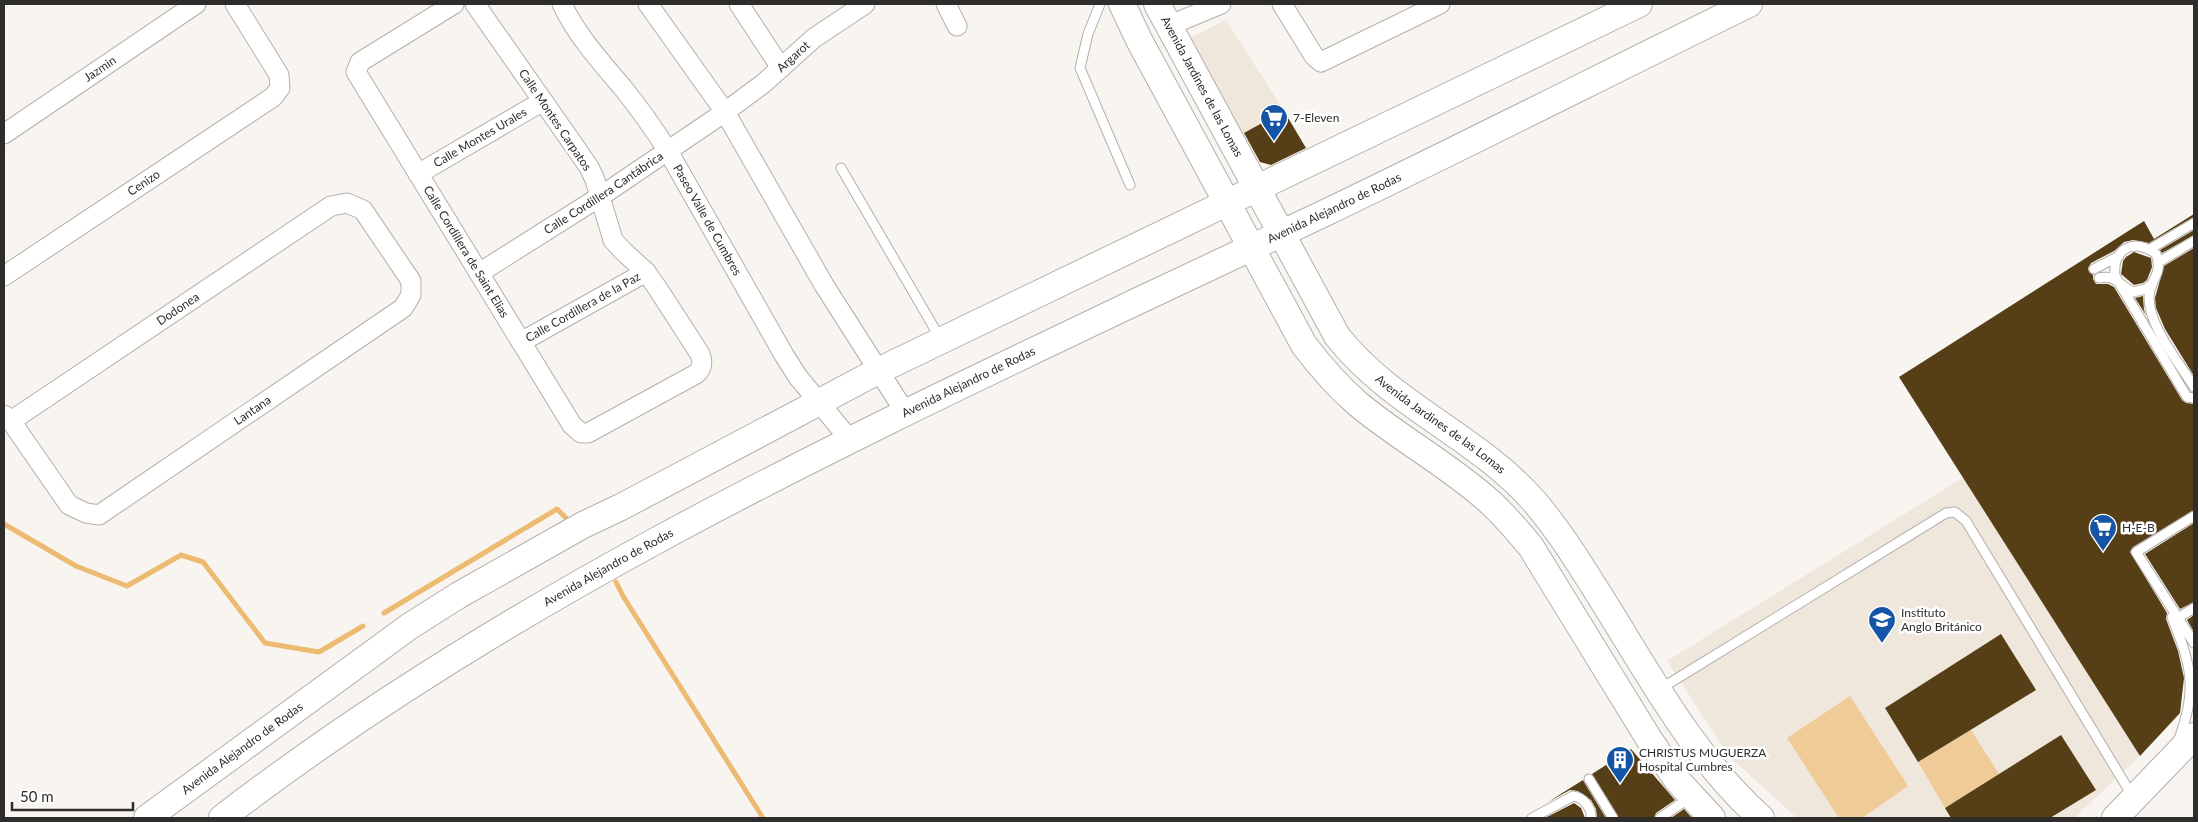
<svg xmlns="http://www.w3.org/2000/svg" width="2198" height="822" font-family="Lato,sans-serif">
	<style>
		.built { fill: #efe7dc }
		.green { fill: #efcb98 }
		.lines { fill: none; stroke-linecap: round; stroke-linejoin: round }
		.stream { stroke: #ecbb71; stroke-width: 5 }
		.building { fill: #563e16 }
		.lane-casing { stroke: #b3afab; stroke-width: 11 }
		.street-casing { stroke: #b3afab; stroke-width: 21 }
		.secondary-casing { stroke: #b3afab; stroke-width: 28 }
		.lane { stroke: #fff; stroke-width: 9 }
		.street { stroke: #fff; stroke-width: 19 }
		.secondary { stroke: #fff; stroke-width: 26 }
		.labels { text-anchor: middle; stroke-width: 5; stroke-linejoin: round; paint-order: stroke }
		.street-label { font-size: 12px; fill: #2f2d2b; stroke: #fff }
		.poi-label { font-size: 12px; fill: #2f2d2b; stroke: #fff; text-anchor: start }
	</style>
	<rect width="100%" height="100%" fill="#f8f5f0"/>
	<path class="built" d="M1226,20l58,91 -43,24 -53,-96z
		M1964,477l176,279 -66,62h-277l-68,-62 -62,-95z"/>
	<path class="green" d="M1850,696l58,90 -46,32h-23l-52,-80z
		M1971,730l28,44 -54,34 -27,-46z"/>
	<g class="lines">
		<path class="stream" d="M4,524l72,42 51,20 54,-31 22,7 62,81 54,9 44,-26
			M616,582l7,14 140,222
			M384,613l173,-104 13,13"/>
	</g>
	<path class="building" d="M1284,111l22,37 -35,17 -11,-3 -16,-29z
		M2194,214v3l-45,26 -16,-3 -9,2 -10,9 -23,12 -3,5 1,4 4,3v4l3,5h12l6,3 68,113 4,3 8,1v106l-61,37 -3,5 37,61 -1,6 12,32 6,27 -4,35 -40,43 -241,-379 245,-156 10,18z
		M2194,230v5l-32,18 -2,-3z
		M2194,248v128l-29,-47 -9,-21 -1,-10 9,-32z
		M2134,252l17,6 1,9 -5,13 -4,3 -9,2 -13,-11 2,-13 3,-4z
		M2143,296l1,14 2,5 -11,-17z
		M2194,523v79l-14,7 -35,-55z
		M2194,615v17l-7,-12z
		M2001,634l35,56 -118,72 -33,-54z
		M2061,735l35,55 -46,28h-99l-6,-10z
		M1631,749l44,51 -19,13 -2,5h-35l-27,-44z
		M1583,780l1,2 22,36h-9l-1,-9 -5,-9 -13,-9 -8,-1 -22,12z
		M1574,803l7,5 4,10h-40z
		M1684,809l8,9h-21z"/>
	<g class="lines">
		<defs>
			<path id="lane" d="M1100,4l-12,30 -8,34 50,117
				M841,168l99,170
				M2150,249l44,-26
				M2159,262l35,-21
				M2094,269l25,-13
				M2099,278c17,-4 20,8 34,14l13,-3 6,-5
				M2194,387c-15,-25 -45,-60 -45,-89 0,-19 15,-23 7,-44 -21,-17 -44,-6 -41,22l72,121 7,1
				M2194,516l-58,36 58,91
				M2172,617c19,48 26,72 7,122
				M2178,618l16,-10
				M1660,689l286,-176 9,-1 11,9 167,276
				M1589,779l24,39
				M1532,818l41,-22c10,1 19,12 18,22
				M1660,818l29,-20"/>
			<g id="street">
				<path id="s1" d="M454,4l-94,58 -4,10 216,353 9,8h7l108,-59c7,-6 7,-12 4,-20l-42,-65 -12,-17 -23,-21 -10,-11 -18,-60 -6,-13 -114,-163"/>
				<path id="s2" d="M562,4c15,32 39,58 61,84 16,20 31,41 45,63l116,204 14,22 52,63"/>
				<path d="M648,4l77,108 99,173 81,127"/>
				<path d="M739,4l42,64"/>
				<path d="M946,4l11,22"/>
				<path d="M1282,4l32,52 7,6 119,-58"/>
				<path d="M1168,26l53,-22"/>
				<path id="s3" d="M4,134l192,-130"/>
				<path id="s4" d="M418,174l125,-73"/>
				<path id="s5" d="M479,273l122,-77 124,-84 39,-29 50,-45 51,-34"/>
				<path id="s6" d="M4,276l269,-179 7,-9 -1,-13 -44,-71"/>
				<path id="s7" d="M521,342l125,-70"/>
				<path id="s8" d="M4,415l7,6 58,84 17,8 13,2 304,-207 8,-13v-14l-48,-71 -16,-7 -16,3 -320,215"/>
			</g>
			<g id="secondary">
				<path d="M1122,4l17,36 165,305c16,21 33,41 54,59 42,35 91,61 132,98 15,14 28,29 41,45l118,192 28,41 35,38"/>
				<path id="s9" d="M1157,4l180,332c53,68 139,100 196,164 25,29 45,61 65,93 50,79 93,162 163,225"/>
				<path id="s10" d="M147,818l263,-192 49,-31 124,-70 38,-18 257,-136 761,-367"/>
				<path id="s11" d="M222,818c279,-215 599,-366 916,-517 63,-30 126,-59 189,-89 142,-68 281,-139 422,-208"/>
				<path d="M2115,818l79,-82"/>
			</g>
		</defs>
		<use href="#lane" class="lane-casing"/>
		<use href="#street" class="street-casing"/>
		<use href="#secondary" class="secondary-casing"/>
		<use href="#lane" class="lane"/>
		<use href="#street" class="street"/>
		<use href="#secondary" class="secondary"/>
	</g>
	<defs>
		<symbol id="supermarket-pin" viewBox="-11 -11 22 30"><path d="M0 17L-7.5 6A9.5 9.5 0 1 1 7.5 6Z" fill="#1555a6" stroke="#fff"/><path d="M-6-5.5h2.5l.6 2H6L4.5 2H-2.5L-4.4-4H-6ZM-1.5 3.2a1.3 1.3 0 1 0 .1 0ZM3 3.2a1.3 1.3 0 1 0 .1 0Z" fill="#fff"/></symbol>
		<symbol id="school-pin" viewBox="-11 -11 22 30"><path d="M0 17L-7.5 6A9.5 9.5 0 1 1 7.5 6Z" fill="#1555a6" stroke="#fff"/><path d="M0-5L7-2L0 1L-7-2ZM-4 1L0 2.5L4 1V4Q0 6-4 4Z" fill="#fff"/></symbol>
		<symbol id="building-pin" viewBox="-11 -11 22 30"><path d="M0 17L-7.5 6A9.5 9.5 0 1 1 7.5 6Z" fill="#1555a6" stroke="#fff"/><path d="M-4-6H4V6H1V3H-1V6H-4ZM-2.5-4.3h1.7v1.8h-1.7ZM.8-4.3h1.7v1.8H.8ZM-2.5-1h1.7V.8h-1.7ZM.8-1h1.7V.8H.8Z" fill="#fff"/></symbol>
	</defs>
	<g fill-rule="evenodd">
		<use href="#supermarket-pin" x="1258" y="102" width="32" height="43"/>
		<use href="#supermarket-pin" x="2087" y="512" width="32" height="43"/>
		<use href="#school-pin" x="1866" y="604" width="32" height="43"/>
		<use href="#building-pin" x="1604" y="744" width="32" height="43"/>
	</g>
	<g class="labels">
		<g class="street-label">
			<text dy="4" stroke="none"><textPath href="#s5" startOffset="382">Argarot</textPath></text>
			<text dy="4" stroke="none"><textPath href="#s3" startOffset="116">Jazmin</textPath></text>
			<text dy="4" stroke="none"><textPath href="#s9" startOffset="94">Avenida Jardines de las Lomas</textPath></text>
			<text transform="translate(555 120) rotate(56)" y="4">Calle Montes Carpatos</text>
			<text dy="4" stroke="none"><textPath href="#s4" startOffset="72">Calle Montes Urales</textPath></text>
			<text dy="4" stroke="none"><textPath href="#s6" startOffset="168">Cenizo</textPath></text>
			<text dy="4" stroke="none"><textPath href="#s5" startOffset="148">Calle Cordillera Cantábrica</textPath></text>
			<text dy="4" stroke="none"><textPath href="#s11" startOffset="1271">Avenida Alejandro de Rodas</textPath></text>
			<text dy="4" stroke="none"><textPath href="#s2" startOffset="261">Paseo Valle de Cumbres</textPath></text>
			<text dy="4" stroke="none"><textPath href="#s1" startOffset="332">Calle Cordillera de Saint Elias</textPath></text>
			<text dy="4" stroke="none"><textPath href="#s7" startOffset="71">Calle Cordillera de la Paz</textPath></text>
			<text transform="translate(178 309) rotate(-34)" y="4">Dodonea</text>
			<text dy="4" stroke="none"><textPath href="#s11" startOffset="866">Avenida Alejandro de Rodas</textPath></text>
			<text dy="4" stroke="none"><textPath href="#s8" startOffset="329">Lantana</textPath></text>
			<text dy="4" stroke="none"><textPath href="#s9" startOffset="514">Avenida Jardines de las Lomas</textPath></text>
			<text dy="4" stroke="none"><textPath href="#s11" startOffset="461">Avenida Alejandro de Rodas</textPath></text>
			<text dy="4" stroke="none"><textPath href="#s10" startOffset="118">Avenida Alejandro de Rodas</textPath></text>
		</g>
		<g class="poi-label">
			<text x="1293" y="122">7-Eleven</text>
			<text x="2122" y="532">H-E-B</text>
			<text x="1901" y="617">Instituto<tspan x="1901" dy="14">Anglo Británico</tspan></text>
			<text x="1639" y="757">CHRISTUS MUGUERZA<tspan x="1639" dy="14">Hospital Cumbres</tspan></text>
		</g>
	</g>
	<rect width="2198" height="822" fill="none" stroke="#2f2d2b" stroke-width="10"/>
	<path d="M12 802v8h121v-8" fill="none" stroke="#2f2d2b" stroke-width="2.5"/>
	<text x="20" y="802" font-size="15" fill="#2f2d2b" stroke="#ffffff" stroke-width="4" paint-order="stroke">50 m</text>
</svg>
